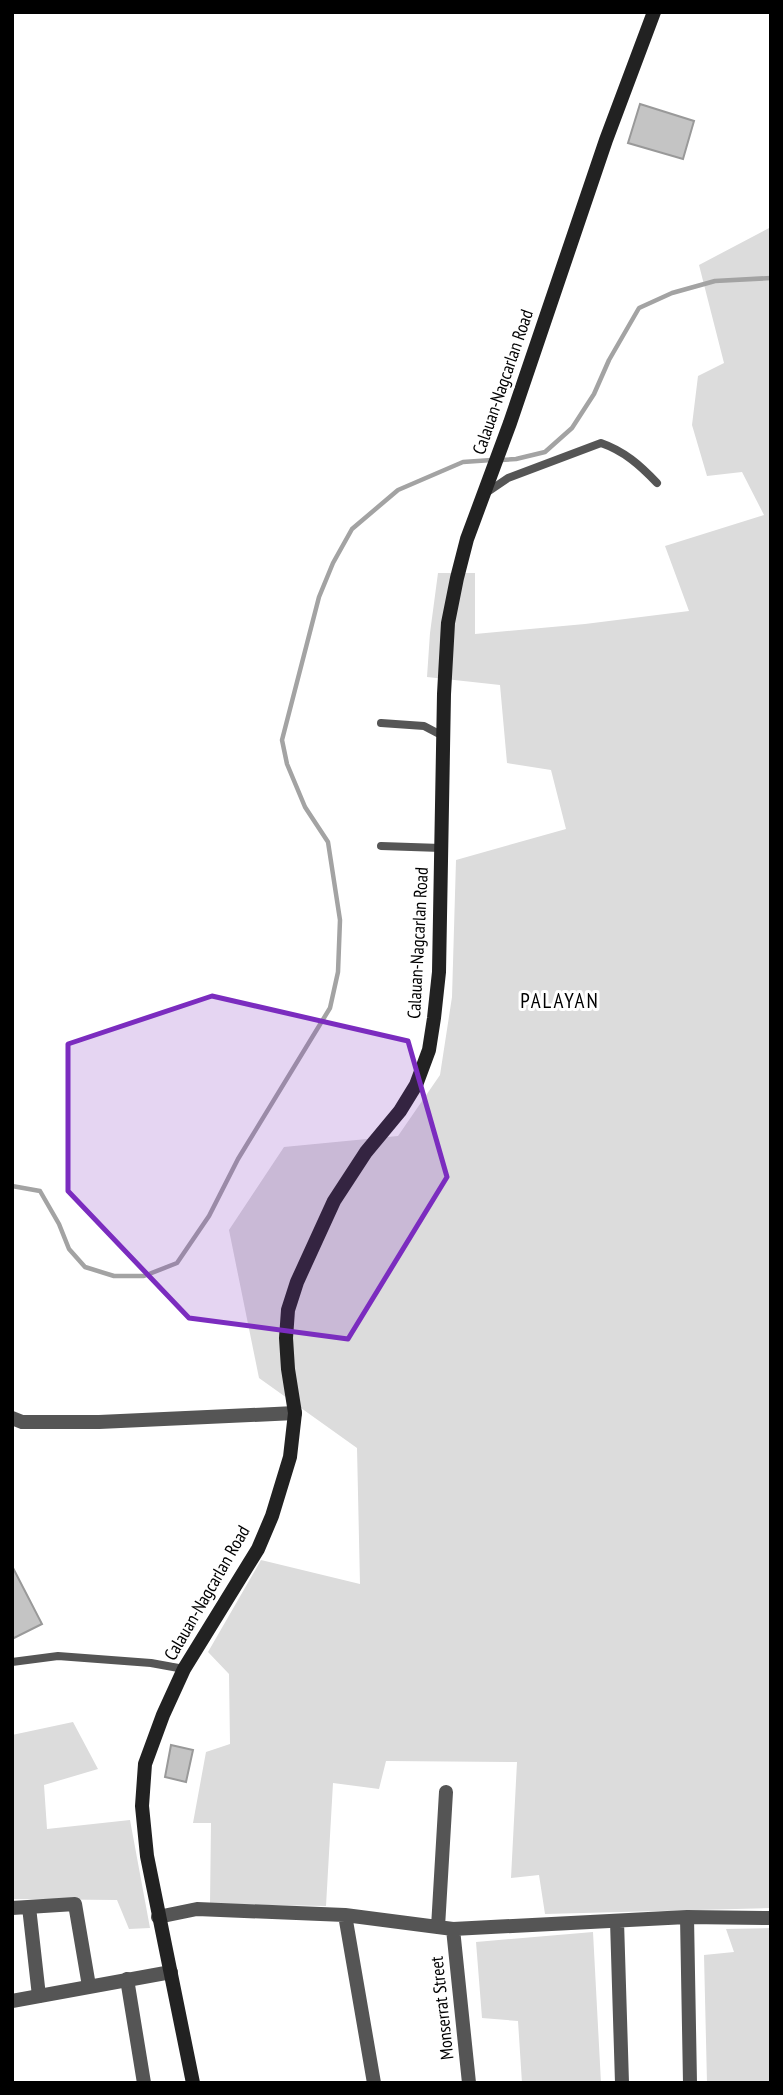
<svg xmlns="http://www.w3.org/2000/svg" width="783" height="2095" font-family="'PT Sans Narrow',sans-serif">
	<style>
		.green { fill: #dcdcdc }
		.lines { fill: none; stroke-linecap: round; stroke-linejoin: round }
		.stream { stroke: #a3a3a3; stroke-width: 4.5 }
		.building { fill: #c4c4c4; stroke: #999; stroke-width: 2 }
		.service { stroke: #555; stroke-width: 8 }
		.minor { stroke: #555; stroke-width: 14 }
		.tertiary { stroke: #555; stroke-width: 14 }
		.secondary { stroke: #222; stroke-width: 14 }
		.marked { fill: #7b2cbf; fill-opacity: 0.2; stroke: #7b2cbf; stroke-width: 5; stroke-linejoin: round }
		.labels { text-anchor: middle; stroke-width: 6; stroke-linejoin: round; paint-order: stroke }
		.street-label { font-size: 18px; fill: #000; stroke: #fff }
		.quarter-label { font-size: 21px; letter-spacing: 2px; fill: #000; stroke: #fff }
	</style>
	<rect width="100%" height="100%" fill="#fff"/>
	<path class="green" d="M771,227v1681l-226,6 -6,-39 -28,3 6,-116 -131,-1 -7,28 -46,-6 -7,123 -116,-2 1,-81h-18l13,-71 24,-8 -1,-70 -21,-22 53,-92 99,24 -3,-136 -98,-70 -30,-148 55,-83 114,-11 42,-61 12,-78 4,-137 110,-31 -15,-59 -44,-7 -7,-78 -73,-8 3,-44 8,-60h37v61l110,-10 104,-13 -24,-65 99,-31 -22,-43 -35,4 -15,-51 6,-49 26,-13 -25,-98z
		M73,1722l25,47 -54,16 3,44 83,-9 20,108 -21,1 -12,-29 -105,-1v-164z
		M771,1928v155h-64l-3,-128 30,-3 -8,-23z
		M593,1932l8,151h-79l-4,-62 -36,-3 -6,-76z"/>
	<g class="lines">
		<path class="stream" d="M501,460l15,-1 29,-7 27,-24 22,-34 15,-34 30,-52 33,-15 43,-12 56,-3
			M12,1186l28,5 19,33 10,25 16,18 29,9h30l33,-13 32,-47 29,-57 92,-151 8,-36 2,-52 -12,-78 -23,-35 -18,-43 -5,-24 37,-143 14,-34 19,-34 46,-39 65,-28 29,-2"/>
	</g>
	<path class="building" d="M640,104l54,17 -11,38 -55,-16z
		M12,1566l30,58 -28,14 -2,-2z
		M171,1745l22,5 -7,32 -21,-5z"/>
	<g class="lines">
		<path class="service" d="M486,493l22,-15 93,-35c23,8 39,22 56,40
			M381,723l43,3 19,10
			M381,846l60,2
			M12,1662l46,-6 93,7 33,6"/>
		<path class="minor" d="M12,1418l10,4h77l196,-9
			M29,1907l10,89
			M12,1908l63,-4 14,82
			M345,1915l29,168
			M158,1917l39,-8 148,6 108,14 234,-12 84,1
			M687,1917l3,166
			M617,1921l5,162
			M438,1927l8,-135
			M453,1929l16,154
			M127,1979l17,104"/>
		<path class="tertiary" d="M12,2001l159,-29"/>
		<path class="secondary" d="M193,2083l-46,-227 -5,-50 3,-42 18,-49 21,-46 74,-120 14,-33 18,-59 5,-44 -7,-44 -2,-31 2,-28 9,-28 37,-81 32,-49 34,-41 16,-26 13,-35 5,-32 5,-46 5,-278 4,-71 9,-45 10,-39 43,-116 96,-283 48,-128"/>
	</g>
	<path class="marked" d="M212,996l196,45 39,136 -99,162 -159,-21 -121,-127v-147z"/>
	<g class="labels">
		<g class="street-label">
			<text transform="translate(503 382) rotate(-71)" y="6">Calauan-Nagcarlan Road</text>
			<text transform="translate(418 943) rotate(-87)" y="6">Calauan-Nagcarlan Road</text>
			<text transform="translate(207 1593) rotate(-60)" y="6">Calauan-Nagcarlan Road</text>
			<text transform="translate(442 2008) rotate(-96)" y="6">Monserrat Street</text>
		</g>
		<g class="quarter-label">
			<text x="560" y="1008">PALAYAN</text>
		</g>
	</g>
	<rect width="783" height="2095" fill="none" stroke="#000000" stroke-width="28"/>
</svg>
